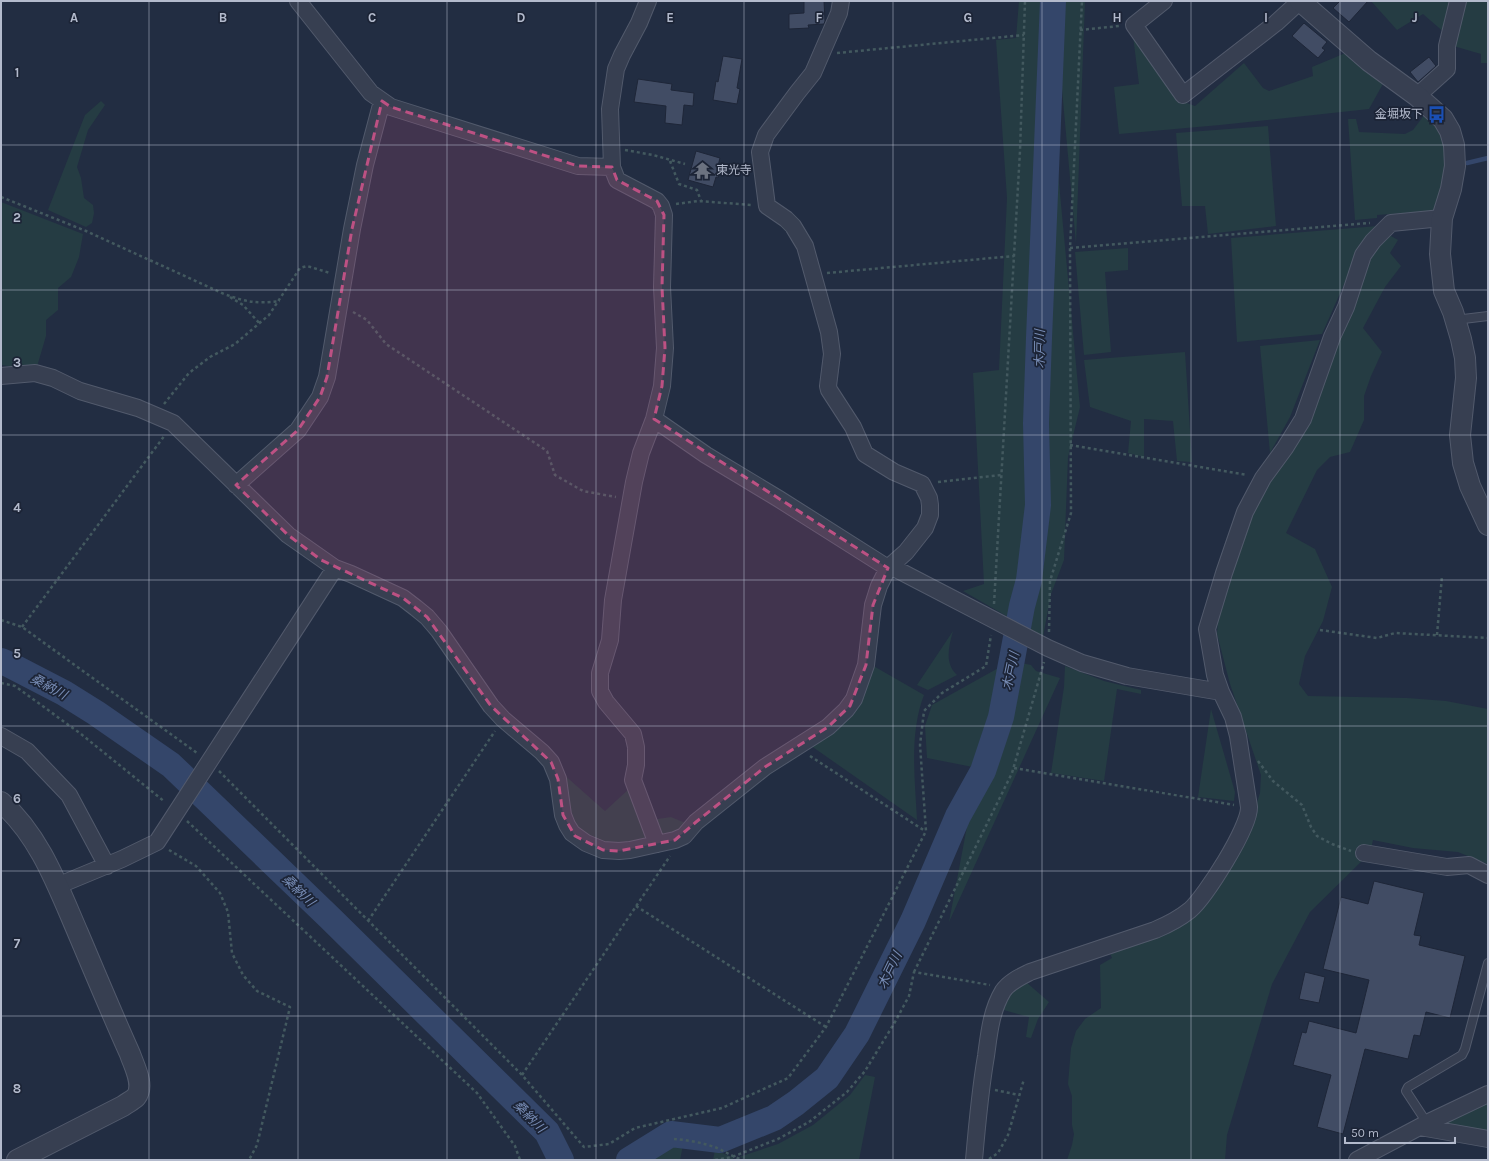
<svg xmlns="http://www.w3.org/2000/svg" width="1489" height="1161" font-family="Karla,'Noto Sans JP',sans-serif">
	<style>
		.green { fill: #253c43 }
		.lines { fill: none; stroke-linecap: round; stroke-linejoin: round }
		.stream { stroke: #34466a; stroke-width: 4.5 }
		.river { stroke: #34466a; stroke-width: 26 }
		.building { fill: #414c64; stroke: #1e2638 }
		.service-casing { stroke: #525a6c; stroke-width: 10 }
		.minor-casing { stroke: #525a6c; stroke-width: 18 }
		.tertiary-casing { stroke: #525a6c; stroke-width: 22 }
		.path { stroke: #43595f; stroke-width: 2.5; stroke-dasharray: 3 3; stroke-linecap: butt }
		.service { stroke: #373f51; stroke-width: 8 }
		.minor { stroke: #373f51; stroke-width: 16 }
		.tertiary { stroke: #373f51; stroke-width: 20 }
		.marked { fill: #bd5183; fill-opacity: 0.2; stroke: #bd5183; stroke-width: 3; stroke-dasharray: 8 5; stroke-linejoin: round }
		.grid { fill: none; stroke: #b3bacc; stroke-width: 1; stroke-opacity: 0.55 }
		.labels { text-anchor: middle; stroke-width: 3.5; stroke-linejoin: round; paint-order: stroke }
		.poi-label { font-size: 12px; fill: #b3bacc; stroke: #1c2436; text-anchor: end }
		.water-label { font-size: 13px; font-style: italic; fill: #788db6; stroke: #1c2436 }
		.grid-label { font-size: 13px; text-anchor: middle; font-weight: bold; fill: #b3bacc; stroke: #1c2436; stroke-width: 3.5; stroke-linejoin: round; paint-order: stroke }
	</style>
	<rect width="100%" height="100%" fill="#222d42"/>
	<path class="green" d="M1019,1h23l38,406 -12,50 -4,103 -13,34 -8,43 -80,-46 21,-7 -11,-211 26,-3 8,-172 -11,-158 20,-2z
		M1054,1h31l-9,243z
		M1371,1h83l-8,33 -23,-20 -26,16z
		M1461,1h27v62h-7v-9l-31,-9z
		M1132,28l49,73 14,5 49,-43 19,25 6,3 44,-15 -1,-9 36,-15 36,30 -15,27 -149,16 -101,9 -5,-47 25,-3z
		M101,101l4,4 -17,25 -11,37 4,11 3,20 9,7 1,8 -2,10 -6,4 -38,-17 37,-95z
		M1425,114l18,16 4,20 -8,55 -8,6 -54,4v3l-22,2 -7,-101h8l3,13 46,2 8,-4z
		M1268,126l8,100 -68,8 -3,-28h-23l-6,-73z
		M1,202l82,32 -4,23 -8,20 -13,11v22l-12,10v16l-10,34 -35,-5z
		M1378,226l-21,29 -35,79 -85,8 -6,-104z
		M1391,236l7,4 -8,13 11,13 -16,21 -22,41 19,24 -11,24 -7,20v24l-14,32 -20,5 -13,13 -31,63 29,16 17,38 -9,34 -18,35 -6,28 9,12 99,2 39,3 42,8v155l-30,-12 -45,-4 -40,-8 -3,13 -60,59 -38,72 -45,151 -2,25h-158l5,-15 2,-11 -2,-9v-29l-4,-12 3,-36 5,-17 9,-12 16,-11 -1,-43 12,-7 -2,-5 59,-23 78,-97 13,-40 1,-18 -31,-91 -13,-50 1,-13 30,-105 91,-180 32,-78 10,-18z
		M1128,248v22l-23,2 6,80 -27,3 -9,-103z
		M1320,340l-30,77 -20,36 -10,-107z
		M1185,352l7,110 -15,-1 -4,-40 -29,-2v38l-16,-4 3,-32 -41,-14 -6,-47z
		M953,631c-4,15 -9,32 4,44l-29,15 -11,-5z
		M1011,661l20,4 5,6 24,7 -111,244 29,-154 -51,-10 -2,-32 7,-21z
		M870,664l54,31c-15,39 -9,84 -7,125l-110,-77 23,-13z
		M1065,666l39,15 37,9v4l-24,-5 -13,92 -53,-8 13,-86z
		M1211,709l24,83 -1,9 -36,-4z
		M561,772l44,39 26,-24 18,52 -4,4 -40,3 -33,-18z
		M671,817l17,7 -8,8 -19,7 -11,-19z
		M1026,982l23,20 -11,17 -7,19 -5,-1 3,-20 -29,-8 8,-17z
		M865,1075l10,2 -16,83h-110l-10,-3 39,-13 35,-19 37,-30z
		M1488,1100v36l-56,-10z
		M670,1142l13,3 -3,15h-29l-1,-2z
		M715,1150l17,7 3,3h-22z"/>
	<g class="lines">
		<path class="stream" d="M1467,163l21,-5"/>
		<path class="river" d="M1,661l7,3 56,29 32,20 75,52 159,153 217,214 14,28
			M629,1160l42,-26 49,6 54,-22 22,-15 31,-25 30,-44 56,-113 45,-105 25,-45 18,-54 21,-111 7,-26 9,-75 -2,-82 3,-85 14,-337"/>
	</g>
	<path class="building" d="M804,1h20l1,20 -1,3 -16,1 1,3 -20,1v-15l15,-1z
		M1340,1h28l-19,21 -16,-14z
		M1304,23l23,19 -5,6 3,2 -7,8 -26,-22z
		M723,56l19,3 -5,29 3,1 -3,15 -24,-4 3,-19 2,1z
		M1429,57l7,9 -18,16 -8,-10z
		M638,79l34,5 -1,6 23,3 -1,13 -9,-1 -2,20 -17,-2 1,-17 -32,-4z
		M696,151l24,7 -2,8 4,1 -4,11 -2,-1 -3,10 -25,-7z
		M1374,881l50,12 -10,42 7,1 -2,9 46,11 -15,62 -24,-6 -6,24 -6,-1 -6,24 -43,-10 -22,85 -26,-7 14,-52 -38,-10 9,-33 4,1 3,-12 47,12 13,-53 -46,-11 18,-72 27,7z
		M1305,972l20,5 -6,26 -20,-4z"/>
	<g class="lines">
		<defs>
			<path id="service" d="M1455,320l33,-4
				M1427,1123l-21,-32 2,-4 54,-32 3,-6 23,-86"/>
			<path id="minor" d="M298,1l73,92 20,14 187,59 34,1
				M648,1l-9,22 -17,32 -6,14 -6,40 2,58 5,13 40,21 4,5 3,9 -2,72 3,61 -3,38 -8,33 -13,34 -7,29 -21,118 -3,40 -10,33v18l6,11 27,32 3,13v18l-3,15 24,64
				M1164,1l-30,24 49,70 93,-72 24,-22
				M1417,96l30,-27v-23l11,-45
				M1,376l34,-3 18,5 27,13 58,17 35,15 115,112 47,33 16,6 52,24 13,10 11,9 12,14 52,75 12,13 39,33 9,10 7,17 5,36 4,10 5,8 14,10 17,7 16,1 11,-1 45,-10 9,-4 12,-14 69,-55 63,-40 18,-17 8,-11 12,-34 7,-60 6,-19 9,-18 18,-16 19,-24 5,-13v-10l-1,-7 -7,-14 -28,-12 -29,-18 -12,-27 -24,-37 -1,-4 4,-32 -3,-22 -24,-86 -12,-20 -7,-7 -19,-13 -7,-54 6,-17 31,-42 16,-20 26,-60 2,-12
				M654,419l52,36 73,44 109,69
				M236,485l62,-55 22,-33 7,-20 25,-148 13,-64 17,-64
				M890,566l158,82 34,15 45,13 94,16
				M1,736l26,15 42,44 38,71
				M1364,853l83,14 22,-2 19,10
				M57,886l65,-27 35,-17 178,-274
				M1420,1127l68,12
				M974,1160c3,-35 6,-69 12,-104 3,-22 5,-45 17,-65 6,-9 17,-14 27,-19l125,-42c12,-5 24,-11 35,-20 15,-13 60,-83 59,-103l-11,-71 -5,-19 -12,-25 -6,-17 -8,-46 17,-56 21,-61 18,-34 22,-30 18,-29 29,-82 14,-30 17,-52 10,-14 18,-18 51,-5
				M1357,1160l70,-37 61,-29"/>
			<path id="tertiary" d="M1300,1l69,60 48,35 26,23 7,12 4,14 1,21 -4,23 -9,29 -2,36 4,37 9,21 8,27 4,19 1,20 -6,57 3,28 7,23 18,39
				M1,802c39,34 57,85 77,131 17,40 34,81 52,121 4,12 15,31 6,43 -3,3 -9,6 -13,9l-106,54"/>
		</defs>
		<use href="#service" class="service-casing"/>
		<use href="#minor" class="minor-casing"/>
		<use href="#tertiary" class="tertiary-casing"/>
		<path class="path" d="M1080,30l39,-4
			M837,53l187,-18
			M625,150l28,5 32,9
			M670,161l9,23 18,6 4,11
			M1,197l85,34 138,63c23,8 31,10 56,7
			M676,204l22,-3 54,4
			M1070,248l300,-25
			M827,273l187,-17
			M230,297l13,8 17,19
			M353,312l14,8 19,24 161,107 8,24 28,16 33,6
			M164,404l25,-31 21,-16 25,-13 34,-29 31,-47 7,-2 23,7
			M1070,445l177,30
			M938,482l63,-7
			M994,604l26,-453 5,-150
			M1,620l21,7 175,126
			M22,627l143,-192
			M1320,630l57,8 18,-5 93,5
			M1049,632l1,-51 21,-68 -1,-265 12,-247
			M1437,635l5,-59
			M1,683l14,3 66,48 84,68
			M810,756l115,75
			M1258,761l15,20 29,24 9,22 6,9 15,8 19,7
			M1014,768l220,37
			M219,771l303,304 62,72 25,-3 26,-16 87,-20 66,-30 38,-51 100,-196 -6,-86 4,-34 18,-18 44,-27 5,-31
			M187,821l290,272 38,53 5,14
			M169,850l27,16 24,27 8,19 4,41 11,22 14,16 33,16 -33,138 -8,15
			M636,906l190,121
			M368,921l127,-190
			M914,972l98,-199 32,-111
			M522,1075l148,-219
			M995,1090l24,5
			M674,1139c14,1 30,4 43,9 9,4 16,9 26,12
			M989,1159l9,-6 10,-18 16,-56
			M715,1160l17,-3 46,-18 31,-17 38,-30 18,-21 30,-49 14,-26 5,-24 76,13"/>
		<use href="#service" class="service"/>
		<use href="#minor" class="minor"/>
		<use href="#tertiary" class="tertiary"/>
	</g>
	<path class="marked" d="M382,101l9,6 187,59 34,1 5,13 40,21 7,14 -2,72 3,61 -3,38 -8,33 234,149 -15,37 -7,60 -16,41 -22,21 -63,40 -69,55 -21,18 -56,11 -16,-1 -28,-14 -12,-21 -5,-36 -7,-17 -60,-56 -64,-89 -24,-19 -82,-38 -33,-25 -52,-50 62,-55 22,-33 7,-20 25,-148z"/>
	<path class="grid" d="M149,1v1159M298,1v1159M447,1v1159M596,1v1159M744,1v1159M893,1v1159M1042,1v1159M1191,1v1159M1340,1v1159M1,145h1487M1,290h1487M1,435h1487M1,580h1487M1,726h1487M1,871h1487M1,1016h1487"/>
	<defs>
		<symbol id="bus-bare" viewBox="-9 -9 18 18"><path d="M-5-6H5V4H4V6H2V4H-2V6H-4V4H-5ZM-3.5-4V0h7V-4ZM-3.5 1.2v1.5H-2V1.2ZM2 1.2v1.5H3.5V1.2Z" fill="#1a4fb4" stroke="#1c2436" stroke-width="2.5" paint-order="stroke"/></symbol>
		<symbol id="temple-bare" viewBox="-9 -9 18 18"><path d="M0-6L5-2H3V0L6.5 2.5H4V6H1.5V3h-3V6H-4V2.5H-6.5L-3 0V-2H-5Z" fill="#6b7280" stroke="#1c2436" stroke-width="2.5" paint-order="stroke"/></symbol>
	</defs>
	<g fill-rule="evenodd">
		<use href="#bus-bare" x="1424" y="102" width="25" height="25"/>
		<use href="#temple-bare" x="690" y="158" width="25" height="25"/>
	</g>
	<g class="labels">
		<g class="poi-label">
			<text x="1423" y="118">金堀坂下</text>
			<text x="716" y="174" text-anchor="start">東光寺</text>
		</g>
		<g class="water-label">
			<text transform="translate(1039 349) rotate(-89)" y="5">木戸川</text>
			<text transform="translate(1010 671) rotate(-78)" y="5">木戸川</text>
			<text transform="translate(49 686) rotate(28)" y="5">桑納川</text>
			<text transform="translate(299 890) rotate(44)" y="5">桑納川</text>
			<text transform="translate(889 970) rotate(-64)" y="5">木戸川</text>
			<text transform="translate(530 1116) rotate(45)" y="5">桑納川</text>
		</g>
	</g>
	<g class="grid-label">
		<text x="74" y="22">A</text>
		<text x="223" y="22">B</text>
		<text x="372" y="22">C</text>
		<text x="521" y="22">D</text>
		<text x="670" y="22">E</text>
		<text x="819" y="22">F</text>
		<text x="968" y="22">G</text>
		<text x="1117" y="22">H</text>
		<text x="1266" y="22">I</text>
		<text x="1415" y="22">J</text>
		<text x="17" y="77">1</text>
		<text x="17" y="222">2</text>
		<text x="17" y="367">3</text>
		<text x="17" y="512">4</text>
		<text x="17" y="658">5</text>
		<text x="17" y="803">6</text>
		<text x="17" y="948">7</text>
		<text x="17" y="1093">8</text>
	</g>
	<rect width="1489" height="1161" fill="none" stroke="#b3bacc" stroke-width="4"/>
	<path d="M1345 1137v6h110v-6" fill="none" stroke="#b3bacc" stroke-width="2"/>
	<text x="1351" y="1137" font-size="12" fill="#b3bacc" stroke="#1c2436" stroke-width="3" paint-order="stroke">50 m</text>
</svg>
